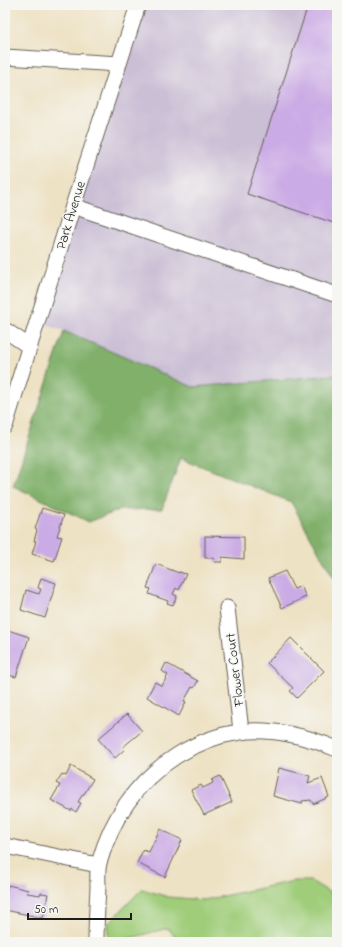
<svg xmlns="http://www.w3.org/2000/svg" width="342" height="947" font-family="'Indie Flower',sans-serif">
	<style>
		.industrial { fill: #cbbfd5 }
		.green { fill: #a0cd7a; stroke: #5e744b }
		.forest { fill: #80b06a; stroke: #4e6643 }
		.building { fill: #cbabe5 }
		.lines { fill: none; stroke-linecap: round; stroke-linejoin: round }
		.minor-casing { stroke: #666157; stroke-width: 17 }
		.minor { stroke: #fff; stroke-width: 15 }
		.labels { text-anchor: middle; stroke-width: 3; stroke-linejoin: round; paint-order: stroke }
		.street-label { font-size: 14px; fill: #1c1c1c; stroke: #f6f6f2 }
	</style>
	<rect width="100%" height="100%" fill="#f6f6f2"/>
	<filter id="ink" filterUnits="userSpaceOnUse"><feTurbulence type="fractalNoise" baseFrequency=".025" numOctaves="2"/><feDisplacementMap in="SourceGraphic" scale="8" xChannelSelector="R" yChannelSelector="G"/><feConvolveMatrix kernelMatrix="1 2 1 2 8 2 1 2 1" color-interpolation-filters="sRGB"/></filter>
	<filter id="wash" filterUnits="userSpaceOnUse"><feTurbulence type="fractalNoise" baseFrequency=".012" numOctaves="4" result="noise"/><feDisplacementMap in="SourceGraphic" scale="16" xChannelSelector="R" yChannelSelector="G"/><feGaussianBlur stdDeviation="0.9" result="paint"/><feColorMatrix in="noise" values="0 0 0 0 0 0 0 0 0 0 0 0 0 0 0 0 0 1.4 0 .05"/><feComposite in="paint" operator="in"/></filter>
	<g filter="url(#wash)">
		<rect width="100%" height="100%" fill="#eee2c4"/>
		<path class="industrial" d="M138,5h199v371l-3,-1 -141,12 -129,-56 -27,-9z"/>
		<path class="green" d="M294,881h17l26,16v45h-158l-11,-14 -52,14h-8v-18l34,-35 26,8 36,3z"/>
		<path class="forest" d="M64,331l129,56 141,-12 3,1v208l-46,-82 -110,-44 -19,51 -42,1 -31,12 -76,-36z"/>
		<g id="blocks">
			<path class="building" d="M308,5h29v219l-90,-30z
				M42,508l22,7 -7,21 5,1 -8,24 -22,-7 4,-13h-2l3,-11 -2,-1z
				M205,536l39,1v22l-22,-2v5h-8l1,-3h-2v-1h-8z
				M156,564l23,9v-1l7,2 -7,16 -3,-2 -3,6 4,2 -4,9 -6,-2 1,-2 -19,-7 2,-5 -4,-1z
				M285,571l9,18 7,-3 5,11 -24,11 -14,-30z
				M41,578l15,5 -11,35 -24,-8 5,-20 13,4 2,-5 -3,-1z
				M5,629l24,8 -13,40 -11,-3z
				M291,638l33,33 -27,27 -7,-7 3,-3 -26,-25z
				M166,663l32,18 -4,7 -2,-1 -8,14 2,1 -7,14 -32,-19 8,-15 7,4 6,-11 -6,-4z
				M127,714l15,17 -19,16 2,2 -10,9 -17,-19z
				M71,766l22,13 -9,15h-1l-5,8 3,1 -5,9 -4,-3 -1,2 -20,-11 9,-15 -4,-2 6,-9 4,2z
				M279,768l31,8 -2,7 14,-5 7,19 -16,7 -2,-4 -9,1v3l-29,-8z
				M220,776l12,26 -28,13 -13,-25 10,-5 2,3 10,-5 -1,-3z
				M160,829l22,11 -17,37 -28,-14 6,-13 6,2z
				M8,885l20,5 -1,3 13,2 1,-2 7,1 -5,24 -38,-8v-13z"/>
		</g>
	</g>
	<g filter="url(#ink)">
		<use href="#blocks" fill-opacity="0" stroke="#666157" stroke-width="1"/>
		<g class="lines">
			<defs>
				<path id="minor" d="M5,57l114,7
					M73,206l264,89
					M5,330l25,17
					M5,426l68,-220 65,-201
					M227,608l14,123
					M5,846l93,19
					M96,942c0,-18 1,-36 2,-55 0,-7 -1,-16 1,-24 6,-21 15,-42 28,-60 25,-37 69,-65 113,-71 30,-5 69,5 97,17"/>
			</defs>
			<use href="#minor" class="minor-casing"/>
			<use href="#minor" class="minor"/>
		</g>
	</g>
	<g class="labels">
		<g class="street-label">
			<text transform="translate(70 215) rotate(-73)" y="5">Park Avenue</text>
			<text transform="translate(234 670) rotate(-97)" y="5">Flower Court</text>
		</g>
	</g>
	<rect width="342" height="947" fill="none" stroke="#f6f6f2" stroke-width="20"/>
	<path d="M28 913v6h103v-6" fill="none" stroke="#1c1c1c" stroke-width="2"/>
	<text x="34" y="913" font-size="12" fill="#1c1c1c" stroke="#f6f6f2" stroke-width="3" paint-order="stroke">50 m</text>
</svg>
